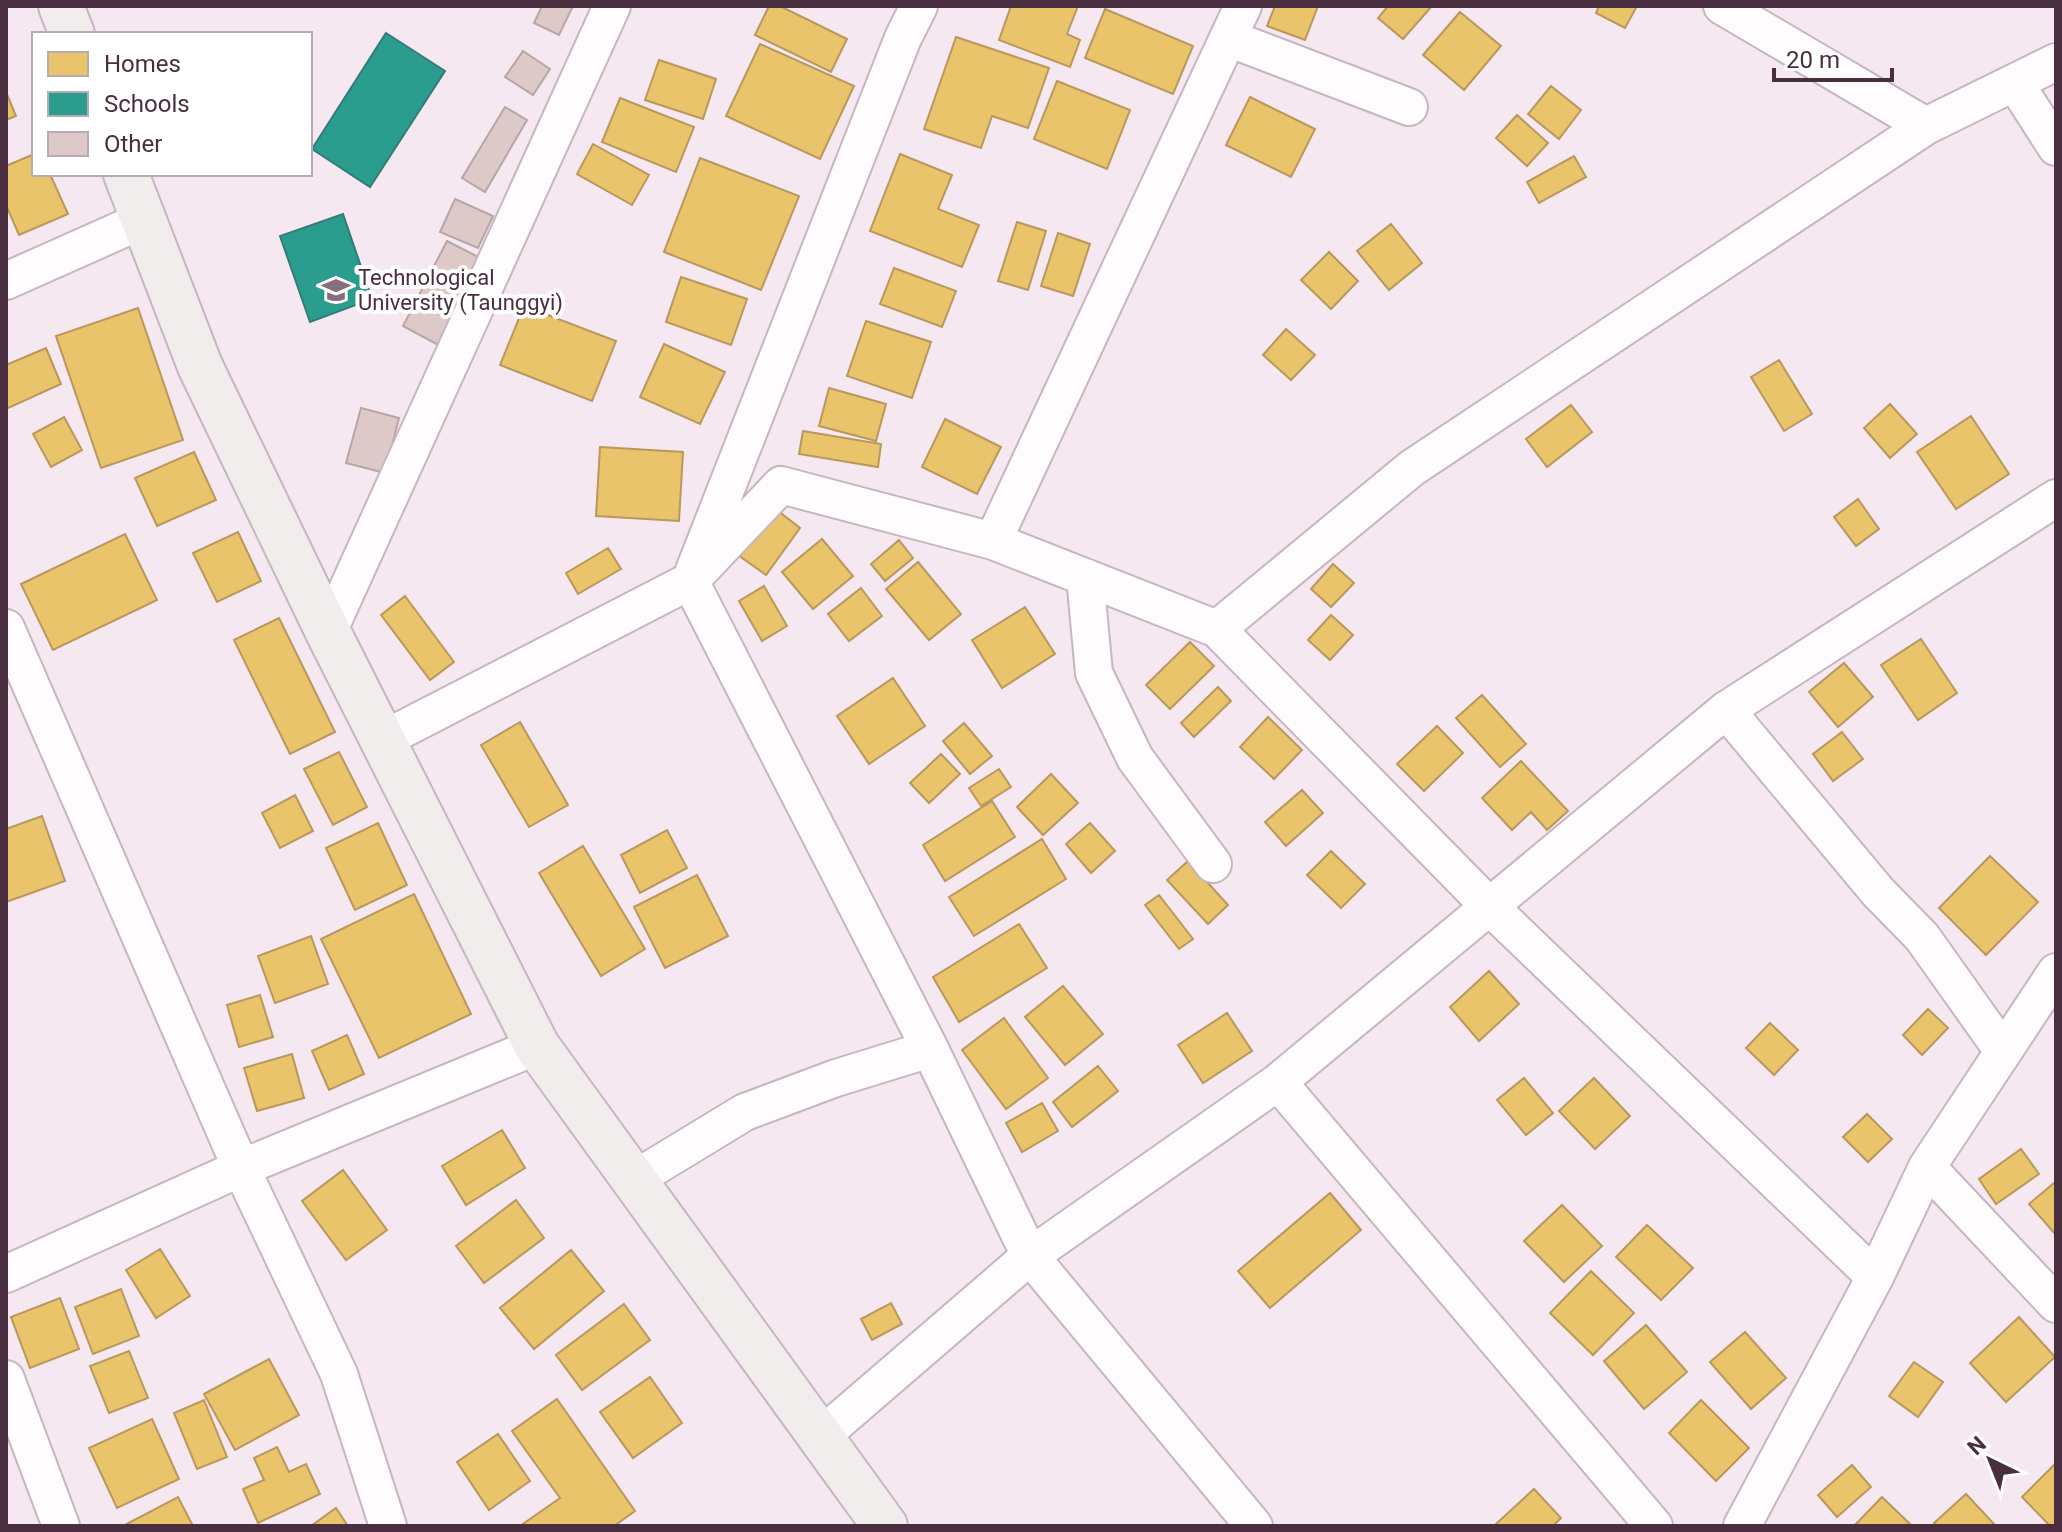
<svg xmlns="http://www.w3.org/2000/svg" width="2062" height="1532" font-family="Roboto,sans-serif">
	<style>
		.homes { fill: #e9c46a; stroke: #b9975d; stroke-width: 2 }
		.schools { fill: #2a9d8f; stroke: #337c77; stroke-width: 2 }
		.building { fill: #dcc9c8; stroke: #b8a5a5; stroke-width: 2 }
		.lines { fill: none; stroke-linecap: round; stroke-linejoin: round }
		.street-casing { stroke: #c7b5c1; stroke-width: 40 }
		.secondary-casing { stroke: #c7b5c1; stroke-width: 48 }
		.street { stroke: #fefcfd; stroke-width: 36 }
		.secondary { stroke: #f0edec; stroke-width: 44 }
		.labels { text-anchor: middle; stroke-width: 8; stroke-linejoin: round; paint-order: stroke }
		.poi-label { font-size: 22px; fill: #482e3f; stroke: #fff; text-anchor: start }
	</style>
	<rect width="100%" height="100%" fill="#f6e8f1"/>
	<path class="homes" d="M769,6h11l67,33 -16,33 -76,-37z
		M1011,6h67l-11,28 13,6 -10,27 -71,-27z
		M1275,6h43l-13,34 -38,-14z
		M1388,6h44l-29,33 -25,-21z
		M1599,6h38l-12,22 -29,-15z
		M1105,9l88,37 -20,48 -88,-36z
		M1460,12l41,34 -37,44 -41,-35z
		M956,37l93,31 -21,60 -36,-12 -11,32 -57,-19z
		M760,44l94,42 -34,73 -94,-43z
		M659,60l57,19 -13,40 -58,-19z
		M1057,81l73,29 -23,59 -73,-30z
		M1551,86l30,24 -22,29 -31,-25z
		M6,92l10,24 -10,4z
		M1250,97l65,32 -24,48 -65,-32z
		M620,98l74,29 -18,45 -74,-30z
		M1517,115l31,28 -21,23 -31,-28z
		M593,144l56,31 -17,30 -55,-31z
		M34,154v20h16l18,40 -49,21 -13,-30v-39z
		M900,154l52,21 -14,34 41,16 -17,42 -92,-36z
		M1574,156l12,21 -47,26 -12,-21z
		M700,158l99,38 -38,94 -97,-38z
		M1017,222l29,9 -18,59 -30,-9z
		M1391,224l31,39 -33,27 -32,-39z
		M1058,233l32,11 -17,52 -32,-10z
		M1329,252l29,29 -27,28 -30,-29z
		M894,268l62,23 -14,36 -62,-23z
		M681,277l66,22 -16,46 -65,-23z
		M524,306l92,35 -24,60 -92,-36z
		M138,308l45,132 -82,28 -45,-132z
		M866,321l65,21 -19,56 -65,-22z
		M1286,329l29,26 -24,25 -28,-25z
		M664,344l61,28 -25,52 -60,-27z
		M46,348l15,36 -55,25v-44z
		M1779,360l33,54 -28,17 -33,-54z
		M829,388l57,16 -10,37 -57,-15z
		M1890,404l27,30 -27,24 -26,-30z
		M1571,405l21,27 -45,35 -21,-28z
		M1971,416l38,58 -53,35 -39,-57z
		M64,417l18,33 -31,17 -18,-33z
		M945,419l56,28 -24,47 -55,-27z
		M803,431l78,13 -3,23 -79,-13z
		M600,447l83,5 -4,69 -83,-5z
		M194,452l22,48 -59,26 -22,-48z
		M1858,499l21,30 -23,17 -22,-29z
		M773,507l27,21 -34,47 -28,-20z
		M238,532l23,49 -44,21 -24,-49z
		M125,534l32,66 -104,50 -32,-66z
		M822,539l31,37 -40,33 -31,-37z
		M899,540l14,18 -28,23 -14,-17z
		M608,548l13,21 -43,25 -12,-21z
		M918,562l43,52 -32,26 -43,-51z
		M1333,564l21,19 -23,24 -20,-18z
		M764,586l23,40 -25,15 -23,-40z
		M861,588l21,28 -33,25 -21,-27z
		M405,596l49,66 -24,18 -49,-65z
		M1025,607l30,47 -53,34 -30,-48z
		M1331,615l22,20 -23,25 -22,-20z
		M279,618l56,114 -45,22 -56,-114z
		M1921,639l36,54 -39,27 -37,-55z
		M1190,642l24,24 -44,43 -24,-24z
		M1844,663l29,34 -35,30 -29,-35z
		M893,678l32,48 -56,38 -32,-48z
		M1218,687l13,14 -37,36 -13,-14z
		M1482,695l44,49 -26,23 -44,-49z
		M1268,717l34,33 -28,29 -34,-32z
		M520,722l48,83 -39,22 -48,-82z
		M964,723l28,33 -22,18 -27,-33z
		M1437,726l26,27 -39,38 -27,-27z
		M1842,732l21,27 -30,22 -20,-27z
		M339,752l28,55 -34,18 -29,-56z
		M941,754l19,20 -31,29 -19,-20z
		M1521,761l47,50 -21,19 -16,-18 -19,18 -30,-32z
		M999,769l12,18 -30,19 -12,-18z
		M1051,774l27,29 -35,32 -26,-28z
		M1302,790l21,23 -37,33 -21,-24z
		M295,795l18,36 -33,17 -18,-35z
		M992,801l23,36 -70,44 -22,-36z
		M42,816l23,65 -59,21v-73z
		M378,823l29,62 -52,25 -29,-62z
		M1090,823l25,28 -24,22 -25,-29z
		M667,830l20,38 -47,25 -19,-38z
		M1042,839l24,40 -92,57 -25,-39z
		M583,846l62,103 -44,27 -62,-103z
		M1331,851l34,33 -24,24 -34,-33z
		M1990,856l48,46 -52,53 -47,-47z
		M1188,861l40,44 -20,19 -41,-44z
		M697,875l31,61 -63,32 -31,-61z
		M414,894l57,120 -92,44 -58,-119z
		M1159,895l34,44 -14,10 -34,-44z
		M1019,924l28,44 -88,54 -26,-45z
		M311,936l17,48 -53,19 -17,-47z
		M1489,971l30,33 -40,37 -29,-34z
		M1063,986l40,48 -38,31 -40,-48z
		M260,995l13,42 -34,10 -12,-42z
		M1928,1009l20,19 -26,27 -19,-20z
		M1227,1013l25,38 -49,32 -25,-38z
		M1004,1018l44,60 -42,31 -44,-59z
		M1770,1023l28,27 -24,25 -28,-27z
		M347,1035l17,39 -35,16 -17,-39z
		M292,1054l12,44 -47,13 -13,-43z
		M1098,1066l20,25 -46,36 -19,-25z
		M1524,1078l29,35 -27,22 -29,-35z
		M1594,1078l36,38 -35,33 -36,-38z
		M1042,1103l16,28 -36,21 -16,-29z
		M1867,1114l25,25 -24,23 -25,-25z
		M502,1130l23,38 -59,37 -24,-39z
		M2021,1149l18,25 -43,30 -17,-25z
		M343,1170l44,60 -41,30 -44,-59z
		M2055,1182l1,2v51l-27,-31z
		M1330,1193l31,37 -91,78 -32,-37z
		M516,1200l28,38 -60,45 -28,-37z
		M1562,1205l40,41 -38,36 -40,-41z
		M1647,1225l46,43 -32,32 -45,-43z
		M160,1249l30,47 -34,22 -30,-48z
		M571,1250l33,41 -70,58 -34,-41z
		M1591,1271l43,42 -41,42 -43,-42z
		M121,1289l18,47 -46,18 -18,-47z
		M60,1298l19,51 -49,19 -19,-51z
		M891,1303l11,21 -30,16 -11,-21z
		M624,1304l26,36 -68,50 -26,-35z
		M2019,1317l36,40 -49,45 -36,-39z
		M1646,1325l41,47 -43,37 -40,-48z
		M1745,1332l41,46 -35,31 -41,-47z
		M129,1351l19,47 -39,15 -19,-47z
		M269,1359l30,56 -64,35 -31,-56z
		M1914,1362l29,20 -25,35 -29,-21z
		M650,1377l32,46 -49,35 -33,-46z
		M557,1399l78,112 -21,15h-94l40,-28 -48,-67z
		M204,1400l23,57 -30,12 -23,-56z
		M1701,1400l48,48 -33,33 -47,-48z
		M152,1419l27,60 -62,29 -28,-60z
		M498,1434l32,47 -41,29 -32,-48z
		M277,1447l12,25 17,-8 14,30 -62,29 -15,-34 21,-9 -10,-22z
		M2056,1463v63h-6l-28,-29z
		M1852,1465l19,22 -34,30 -19,-22z
		M1534,1489l27,29 -8,8h-55l-2,-2z
		M1966,1494l29,31 -58,1 -3,-3z
		M178,1497l15,29h-70z
		M1882,1497l29,28v1h-57z
		M336,1508l12,18h-37z"/>
	<path class="schools" d="M386,33l59,38 -75,116 -58,-38z
		M343,214l29,85 -62,23 -30,-86z"/>
	<path class="building" d="M542,6h31l-14,29 -25,-12z
		M523,51l27,18 -17,26 -28,-18z
		M505,107l22,13 -42,72 -23,-14z
		M455,199l38,17 -15,32 -38,-16z
		M447,241l37,19 -44,86 -37,-20z
		M361,408l38,10 -14,55 -39,-10z"/>
	<g class="lines">
		<defs>
			<path id="street" d="M1722,6l204,120
				M1228,38l181,69
				M2015,83l41,64
				M6,281l137,-61
				M993,541l250,-535
				M1085,577l9,96 41,85 78,106
				M6,628l235,540 98,206 49,152
				M1217,629l195,-161 514,-342 130,-64
				M328,632l284,-626
				M1726,710l152,182 44,45 81,114
				M384,739l306,-158 91,-96 212,56 224,88 272,277 386,371
				M930,1049l100,207 224,270
				M1278,1082l376,444
				M1927,1167l129,137
				M633,1180l112,-68 91,-34 94,-29 -240,-468 213,-543 16,-32
				M6,1274l235,-106 296,-122
				M6,1379l55,147
				M820,1437l210,-181 248,-174 448,-372 330,-212
				M1742,1526l133,-249 52,-110 129,-195"/>
			<path id="secondary" d="M61,6l11,28
				M126,174l74,192 128,266 209,414 348,480"/>
		</defs>
		<use href="#street" class="street-casing"/>
		<use href="#secondary" class="secondary-casing"/>
		<use href="#street" class="street"/>
		<use href="#secondary" class="secondary"/>
	</g>
	<defs>
		<symbol id="university-bare" viewBox="-9 -9 18 18"><path d="M0-5L7-2L0 1L-7-2ZM-4 1L0 2.5L4 1V4Q0 6-4 4Z" fill="#856f7d" stroke="#fff" stroke-width="2.5" paint-order="stroke"/></symbol>
	</defs>
	<g fill-rule="evenodd">
		<use href="#university-bare" x="316" y="270" width="40" height="40"/>
	</g>
	<g class="labels">
		<g class="poi-label">
			<text x="358" y="285">Technological<tspan x="358" dy="25">University (Taunggyi)</tspan></text>
		</g>
	</g>
	<rect width="2062" height="1532" fill="none" stroke="#482e3f" stroke-width="16"/>
	<rect x="32" y="32" width="280" height="144" fill="#ffffff" stroke="#b6abb2" stroke-width="2"/>
	<rect x="48" y="52" width="40" height="24" fill="#e9c46a" stroke="#b6abb2" stroke-width="2"/>
	<text x="104" y="72" font-size="24" fill="#482e3f">Homes</text>
	<rect x="48" y="92" width="40" height="24" fill="#2a9d8f" stroke="#b6abb2" stroke-width="2"/>
	<text x="104" y="112" font-size="24" fill="#482e3f">Schools</text>
	<rect x="48" y="132" width="40" height="24" fill="#dcc9c8" stroke="#b6abb2" stroke-width="2"/>
	<text x="104" y="152" font-size="24" fill="#482e3f">Other</text>
	<g transform="translate(1990 1460) rotate(317)" stroke="#ffffff" stroke-width="6" paint-order="stroke">
	<path d="M0-6L14 30L0 20L-14 30Z" fill="#482e3f"/>
	<text y="-12" font-size="22" font-weight="bold" text-anchor="middle" fill="#482e3f">N</text>
	</g>
	<path d="M1774 68v12h118v-12" fill="none" stroke="#482e3f" stroke-width="4"/>
	<text x="1786" y="68" font-size="24" fill="#482e3f" stroke="#ffffff" stroke-width="6" paint-order="stroke">20 m</text>
</svg>
